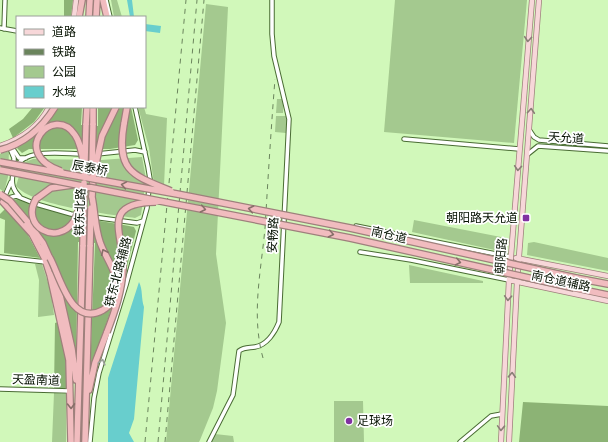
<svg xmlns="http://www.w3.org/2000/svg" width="608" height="442" font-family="Literata,'Noto Sans SC',serif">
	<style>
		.green { fill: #a4c98f }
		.forest { fill: #8cb375 }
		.water { fill: #68cecd }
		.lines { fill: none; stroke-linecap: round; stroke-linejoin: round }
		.minor-casing { stroke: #4a6c34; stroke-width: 5.5 }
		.major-casing { stroke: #9e807c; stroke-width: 6 }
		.highway-casing { stroke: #9e807c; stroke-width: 8 }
		.minor { stroke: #fff; stroke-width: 3.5 }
		.major { stroke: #f7d7d9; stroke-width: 4.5 }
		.highway { stroke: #f1bcbf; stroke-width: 5.5 }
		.rail { stroke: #6a845c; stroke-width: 1; stroke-dasharray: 5 5; stroke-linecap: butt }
		.highway-bridge-casing { stroke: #9e807c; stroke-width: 8; stroke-linecap: butt }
		.highway-bridge { stroke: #f1bcbf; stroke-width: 5.5 }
		.oneway { stroke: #8a7e77 }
		.oneway2 { stroke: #876f69 }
		.oneway3 { stroke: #9ba099 }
		.poi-dot { fill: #8031a1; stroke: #fff; stroke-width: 1.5 }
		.labels { text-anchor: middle; stroke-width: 3.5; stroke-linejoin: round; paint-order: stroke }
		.street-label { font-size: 12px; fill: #051100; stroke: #fff }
		.poi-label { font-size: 12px; fill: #051100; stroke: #fff; text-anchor: end }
	</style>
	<rect width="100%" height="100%" fill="#d1f8ba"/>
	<path class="green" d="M111,0h6l5,17h-8z
		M395,0h132l-13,143 -130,-11z
		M206,4l22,3 -12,247 10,69 -9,68 -4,17 -13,32 -1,2h-33z
		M277,99h7l-1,14h-7z
		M138,107h6l2,7 21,4 -3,68 -10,-2 -5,-36z
		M276,116h12l-2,17 -11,-1z
		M9,151l-1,26 -4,15 -4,-3v-35z
		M142,157l4,22 -5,36 -6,3c-26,-4 -102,-12 -119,-32l7,-23 10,-4 68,1z
		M414,220l92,18 -1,10 -6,3 -87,-19z
		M534,242l74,16v13l-81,-16 1,-12z
		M35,264h7l9,28 3,23 -16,2 1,-37z
		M409,265l74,16v2h-73z
		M54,393l12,1v48h-14z
		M334,401h29l1,41h-30z
		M215,434l18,2 1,6h-23z"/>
	<path class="forest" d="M64,0h9l-2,17h-7z
		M33,107h12l-11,15 -21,16 -4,-9 14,-10z
		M57,107h25l-1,18 17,1v-19h33l7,33 -3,5 -25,4h-81l-7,4 -5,-5 31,-26z
		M19,199c36,17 76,20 115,28l2,4 -10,40 -15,39 -21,62 5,-129 -17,-1 -2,114 -14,-62 -2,-21 -4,-9 -15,-29 -20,-26 -10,-9z
		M6,208l21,25 13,25 -36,-5 1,-33 -5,-2v-4z
		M58,322l7,28 2,38 -13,1 1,-66z
		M523,402l85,4v36h-89z"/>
	<path class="water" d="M127,0h5l2,17h-4z
		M145,24l16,2 -1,7 -15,-2z
		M139,282c4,8 2,16 5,25l-10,112 -5,14 5,9h-26v-64z"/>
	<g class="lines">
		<defs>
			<path id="minor" d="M106,0l4,17
				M0,28l17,3
				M4,29l1,-29
				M530,131l4,6 5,3 69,6
				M404,139l115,10
				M9,146l5,12v7
				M13,149l6,9h7
				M97,154l38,-4 10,2
				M528,154l10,-8 70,5
				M20,197c-7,-7 -9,-13 -7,-23 6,-28 48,-20 70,-20
				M4,198l7,-16
				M5,199l11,-3 20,8 35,10 66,9 6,-2
				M356,226l155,31
				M360,252l51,8 98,20
				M0,257l46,5
				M0,389l70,2
				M90,442l4,-44 5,-25 27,-88 21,-77 3,-29 -2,-12 -13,-60
				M209,442l24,-47 6,-44c5,-4 10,-3 16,-4 12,-2 20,-15 24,-25l10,-203 -15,-63 -2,-22v-34
				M460,442l31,-26 11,-2"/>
			<path id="major" d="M74,17l2,-17
				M0,146c20,-7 39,-19 49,-39
				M516,258l92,18
				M509,280l99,21
				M501,442l8,-162 23,-280
				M509,442l8,-160 22,-282"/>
			<path id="highway" d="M103,0l4,17
				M79,17l3,-17
				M89,17l1,-17
				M96,17l1,-17
				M124,124l3,-17
				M86,125l1,-18
				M93,125v-18
				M92,197l1,-20
				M36,199l15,-11 21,-3
				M3,202l29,32 13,25 5,16 19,85 2,82
				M27,221l16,22 8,18
				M55,273l17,76 4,31
				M576,278l32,6
				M574,288l34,7
				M89,390l6,-27 12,-31
				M77,442l6,-197
				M85,442l5,-197"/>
		</defs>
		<use href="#minor" class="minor-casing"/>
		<use href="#major" class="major-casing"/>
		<use href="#highway" class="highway-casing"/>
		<use href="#minor" class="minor"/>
		<use href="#major" class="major"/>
		<use href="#highway" class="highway"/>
		<path class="rail" d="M263,358c-12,-43 -2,-86 2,-130 3,-49 6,-99 10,-149
			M145,442l41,-442
			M158,442l39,-442
			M165,442l39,-442"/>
		<defs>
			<path id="highway-bridge" d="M124,124c-8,47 8,51 47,67
				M0,150c24,-6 42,-22 55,-43
				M85,161l1,-36
				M0,162l177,32 173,34 226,50
				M92,168l1,-43
				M0,170l350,68 224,50
				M61,171c-53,-18 -7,-68 14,-36 7,10 8,26 10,38
				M93,177l9,-41 14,-29
				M0,194l10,7 17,20
				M36,199c-16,27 21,48 38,22 4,-7 6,-16 8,-24
				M83,245l1,-62
				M90,245l1,-37
				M50,258c10,18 21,70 53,52 8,-5 14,-13 14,-23 0,-16 -12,-30 -17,-45 -5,-14 -5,-30 -8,-45
				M107,332c8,-21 15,-41 16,-63 1,-36 -24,-66 33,-67"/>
		</defs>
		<use href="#highway-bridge" class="highway-bridge-casing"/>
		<use href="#highway-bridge" class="highway-bridge"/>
	</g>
	<defs><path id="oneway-chevron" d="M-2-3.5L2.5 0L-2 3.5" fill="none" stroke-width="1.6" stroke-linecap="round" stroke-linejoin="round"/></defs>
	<g class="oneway">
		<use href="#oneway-chevron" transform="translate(528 39) rotate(95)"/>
		<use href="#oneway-chevron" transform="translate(531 111) rotate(-86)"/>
		<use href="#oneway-chevron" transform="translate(518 168) rotate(94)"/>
		<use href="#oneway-chevron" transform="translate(508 298) rotate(93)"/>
		<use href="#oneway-chevron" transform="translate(512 375) rotate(-87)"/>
		<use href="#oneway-chevron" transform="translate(501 428) rotate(92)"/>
	</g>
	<g class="oneway2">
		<use href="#oneway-chevron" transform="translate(124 185) rotate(-170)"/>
		<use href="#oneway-chevron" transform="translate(203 209) rotate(11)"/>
		<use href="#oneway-chevron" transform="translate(251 209) rotate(-169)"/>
		<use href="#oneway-chevron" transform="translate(331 234) rotate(11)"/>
		<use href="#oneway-chevron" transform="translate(104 252) rotate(-115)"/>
		<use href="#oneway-chevron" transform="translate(458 262) rotate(13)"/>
		<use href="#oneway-chevron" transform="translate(71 406) rotate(89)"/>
	</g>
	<use class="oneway3" href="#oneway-chevron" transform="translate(102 362) rotate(-75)"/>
	<g class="poi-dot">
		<rect x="522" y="214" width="8" height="8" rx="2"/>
		<circle cx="349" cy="421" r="4"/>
	</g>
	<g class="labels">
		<g class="street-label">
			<text transform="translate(566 138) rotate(4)" y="4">天允道</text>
			<text transform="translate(90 168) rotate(10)" y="4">辰泰桥</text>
			<text transform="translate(80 212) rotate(-88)" y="4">铁东北路</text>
			<text transform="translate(273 235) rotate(-87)" y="4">安畅路</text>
			<text transform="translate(389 235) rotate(13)" y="4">南仓道</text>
			<text transform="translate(501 256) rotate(-85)" y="4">朝阳路</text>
			<text transform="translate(118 272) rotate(-75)" y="4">铁东北路辅路</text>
			<text transform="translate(561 281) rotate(12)" y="4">南仓道辅路</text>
			<text transform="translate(36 380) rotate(2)" y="4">天盈南道</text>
		</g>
		<g class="poi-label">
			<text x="518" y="222">朝阳路天允道</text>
			<text x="357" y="425" text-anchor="start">足球场</text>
		</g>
	</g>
	<rect x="16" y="16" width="130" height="92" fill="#ffffff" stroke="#9ba099"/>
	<rect x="24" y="29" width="20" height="6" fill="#f7d7d9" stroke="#9ba099"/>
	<text x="52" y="36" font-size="12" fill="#051100">道路</text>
	<rect x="24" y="49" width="20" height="6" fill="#6a845c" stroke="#9ba099"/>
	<text x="52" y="56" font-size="12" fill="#051100">铁路</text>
	<rect x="24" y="66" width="20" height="12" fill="#a4c98f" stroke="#9ba099"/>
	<text x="52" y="76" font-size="12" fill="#051100">公园</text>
	<rect x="24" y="86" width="20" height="12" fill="#68cecd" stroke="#9ba099"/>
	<text x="52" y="96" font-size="12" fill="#051100">水域</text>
</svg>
